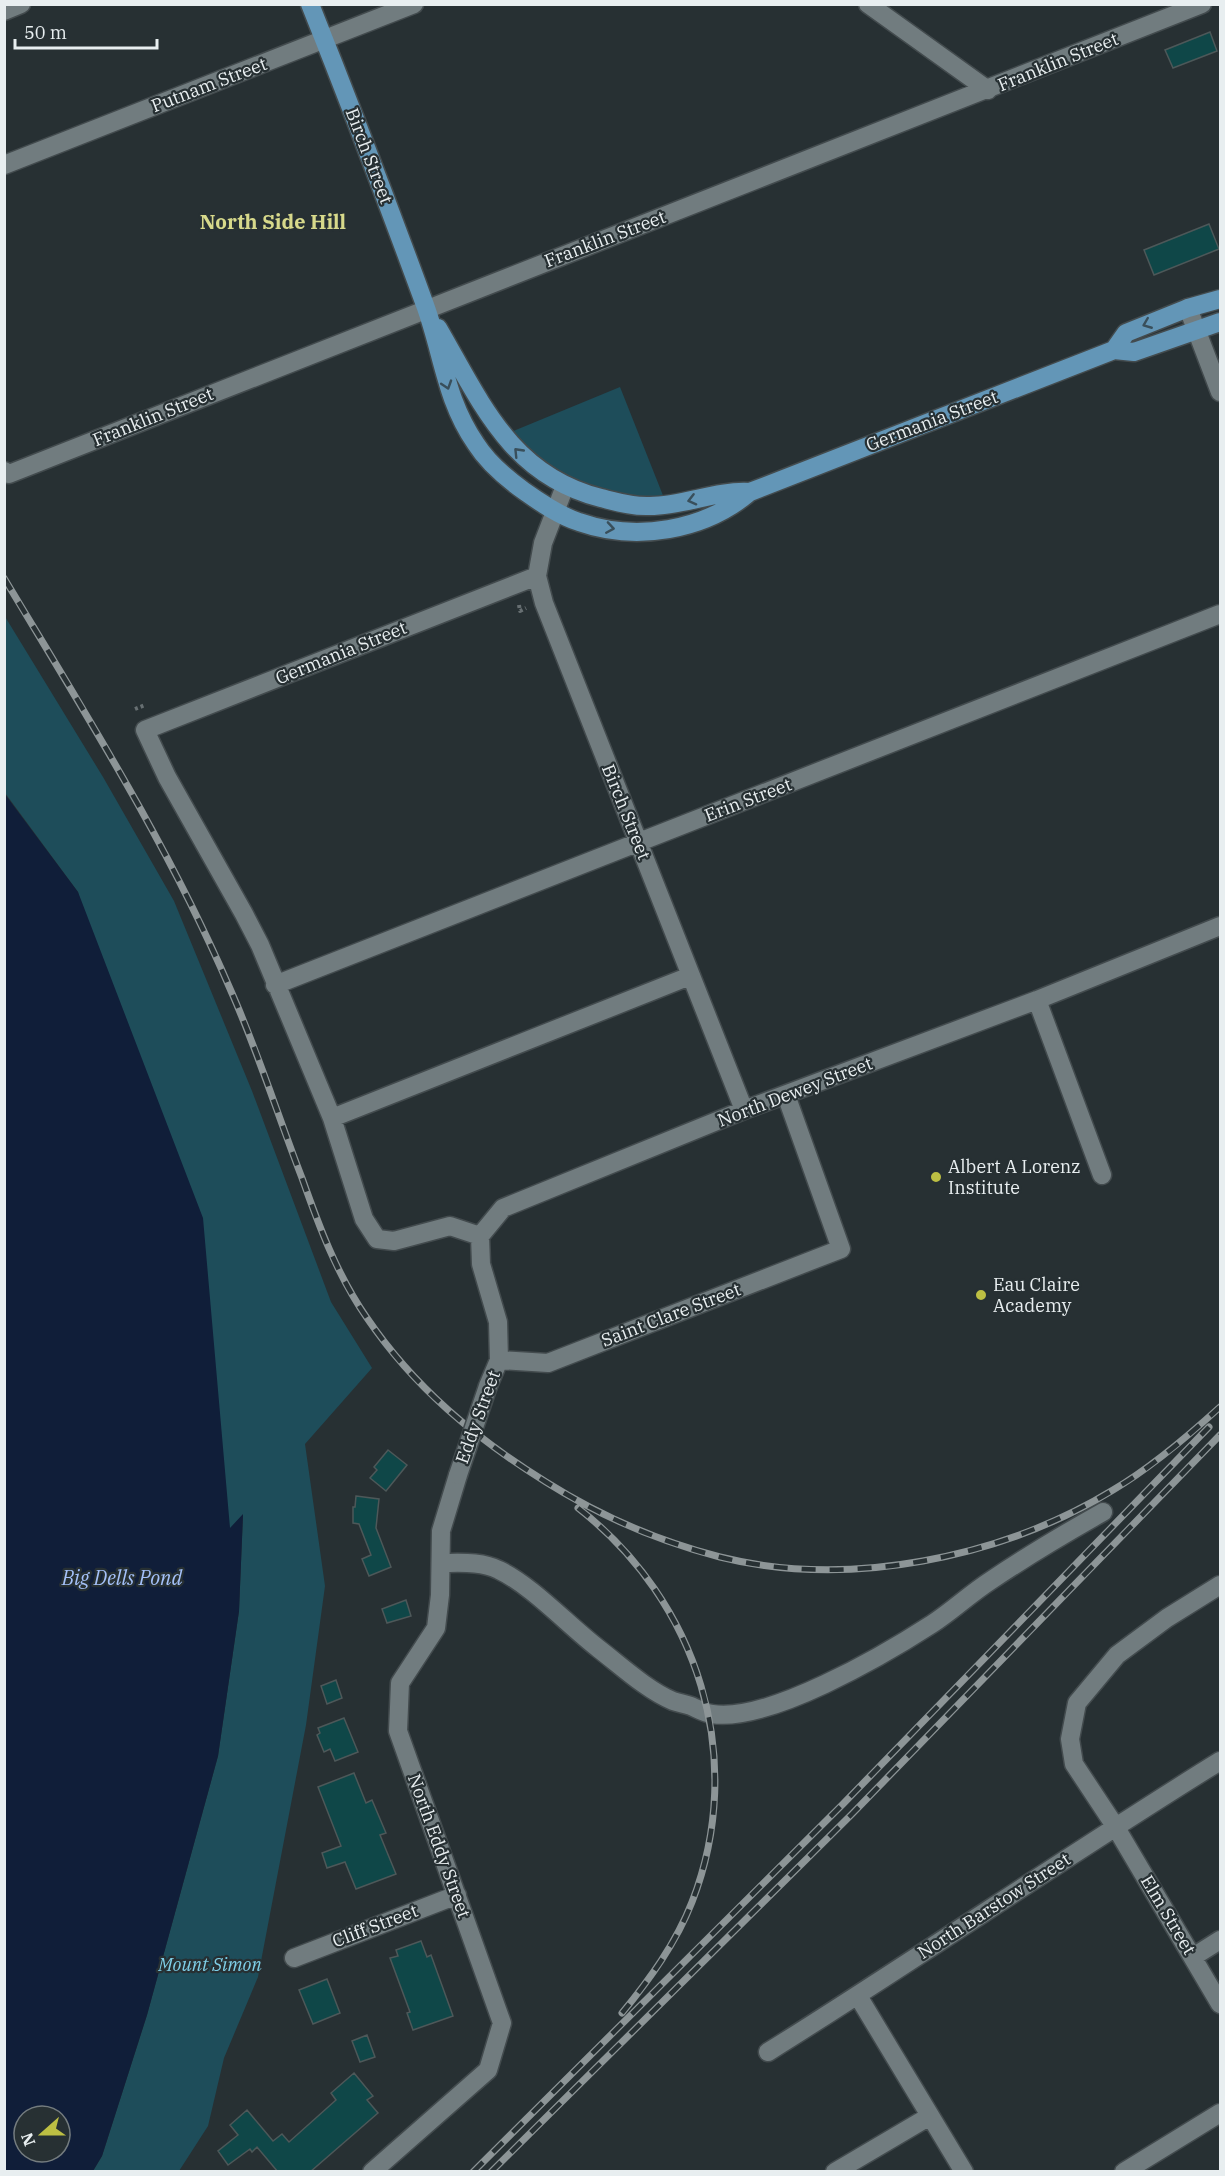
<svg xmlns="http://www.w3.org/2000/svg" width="1225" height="2176" font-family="'IBM Plex Serif',serif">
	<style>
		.green { fill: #1e4d5a }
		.water { fill: #101e39; fill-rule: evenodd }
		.building { fill: #0f4748; stroke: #4d5859; stroke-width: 1.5 }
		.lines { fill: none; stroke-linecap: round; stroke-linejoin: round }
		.minor-casing { stroke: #434b4e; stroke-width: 21 }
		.major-casing { stroke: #434b4e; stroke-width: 21 }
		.path { stroke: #676f72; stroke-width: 4; stroke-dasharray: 3 3; stroke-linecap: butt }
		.minor { stroke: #717c7f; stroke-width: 18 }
		.major { stroke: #6396b7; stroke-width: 18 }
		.rail-casing { stroke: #8d9597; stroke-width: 7 }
		.rail { stroke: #273033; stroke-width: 4.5; stroke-dasharray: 14; stroke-linecap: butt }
		.minor-bridge-casing { stroke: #434b4e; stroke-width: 21; stroke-linecap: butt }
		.minor-bridge { stroke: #717c7f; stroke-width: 18 }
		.oneway { stroke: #394f5b }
		.poi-dot { fill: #bdbf43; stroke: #273033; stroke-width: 2 }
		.labels { text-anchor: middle; stroke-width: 4.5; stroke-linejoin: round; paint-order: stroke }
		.street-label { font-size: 18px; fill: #e8eef0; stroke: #273033 }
		.poi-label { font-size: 18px; fill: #e8eef0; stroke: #273033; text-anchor: start }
		.park-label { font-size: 18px; font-style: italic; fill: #7fcfe8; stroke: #273033 }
		.neighbourhood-label { font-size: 20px; font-weight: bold; fill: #d7d98b; stroke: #273033 }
		.water-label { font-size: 20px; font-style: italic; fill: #a4c1f9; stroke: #273033 }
	</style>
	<rect width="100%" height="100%" fill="#273033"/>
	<path class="green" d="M620,387l44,111c-42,1 -80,-10 -116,-31 -13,-9 -26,-24 -37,-35z
		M4,615l99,162 71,124 78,190 79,211 41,66 -67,76 20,142 -19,139 -48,252 -34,81 -16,68 -29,45h-86l9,-15 45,-141 71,-259 21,-145 4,-96 -13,14 -152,-637 -73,-99z"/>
	<path class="water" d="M4,793l74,99 125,326 27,310 13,-14 -4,97 -21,145 -71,259 -45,141 -9,15h-88zM24,2116h36v36h-36z"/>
	<path class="building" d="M1210,32l7,19 -44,17 -8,-18z
		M1209,224l10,25 -65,26 -10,-25z
		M388,1450l19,15 -21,26 -16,-13 7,-8 -3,-3z
		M356,1496l23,3 -3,29 15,39 -22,9 -7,-17 9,-4 -12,-31 -6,-1v-16h2z
		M406,1600l5,16 -24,7 -5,-14z
		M336,1680l6,18 -15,6 -6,-18z
		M344,1718l14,34 -23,9 -5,-12 -6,3 -7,-17 3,-2 -2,-5z
		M354,1773l12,30 6,-3 14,33 -6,2 16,39 -40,15 -11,-27 -18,6 -5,-15 19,-7 -23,-59z
		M421,1941l6,16 4,-2 22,61 -40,14 -6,-17 3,-1 -20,-54 8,-2 -2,-6z
		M327,1979l13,34 -27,11 -14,-34z
		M367,2035l8,22 -15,5 -8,-21z
		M354,2073l19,23 -6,4 11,13 -68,59h-32l-21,-25 -5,5 -2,-3 -22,16 -10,-14 20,-16 -8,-10 17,-15 26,31 9,-7 7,8 47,-42 -5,-7z"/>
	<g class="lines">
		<defs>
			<path id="minor" d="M868,4l120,86
				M4,11l17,-7
				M4,165l410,-161
				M1188,308l32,84
				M4,471l5,3 1193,-470
				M565,486l-22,57 -6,33 7,27 200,507
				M275,985l945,-371
				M1037,1000l65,175
				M332,1118l358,-142
				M480,1236l-30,-10 -56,15 -17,-2 -13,-20 -32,-101 -72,-173 -16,-31 -77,-137 -22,-47 392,-154
				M480,1236l23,-28 241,-98 293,-110 183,-74
				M480,1236l1,28 17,58 1,38 -11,26
				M499,1360l49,3 293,-114 -55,-154
				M441,1563c19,0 40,-2 58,7 32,15 70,56 100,79 22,17 48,41 74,52 6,2 12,3 18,5 7,3 13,7 21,8 56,9 172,-59 220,-90 20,-13 38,-30 58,-43 37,-25 74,-47 113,-69
				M1220,1585l-53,33 -50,37 -40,48 -7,36 4,25 41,62 105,178
				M1193,1957l27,-17
				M294,1958l163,-63
				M858,1996l106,176
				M768,2052c152,-95 300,-197 452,-291
				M372,2172l116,-102 14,-47 -104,-292 2,-48 36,-55 4,-33 1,-64 17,-56
				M835,2172l95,-56
				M1124,2172l96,-59"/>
			<path id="major" d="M310,4c40,100 78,200 115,301 18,49 20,94 51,139 12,19 30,34 48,47 17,12 36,25 55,31 57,20 125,9 171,-30l364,-142 20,2 86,-30
				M438,328c43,74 72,147 163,170 16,4 33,9 49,8 35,0 65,-16 100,-14
				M1114,350l12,-17 62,-25 32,-9"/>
		</defs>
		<use href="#minor" class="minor-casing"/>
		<use href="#major" class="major-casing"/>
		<path class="path" d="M519,605l1,6 6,-3
			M135,709l10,-4"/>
		<use href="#minor" class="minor"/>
		<use href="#major" class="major"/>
		<defs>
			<path id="rail" d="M4,578c81,135 165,268 227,413 27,61 47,125 71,187 17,48 35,97 65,140 47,69 108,120 179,164 54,34 112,59 174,75 129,32 281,1 393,-67 39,-23 74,-53 107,-83
				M578,1508c120,93 170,250 114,394 -16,41 -42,77 -70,111
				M473,2172l370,-368 366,-377
				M491,2172l361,-358 368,-379"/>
		</defs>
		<use href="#rail" class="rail-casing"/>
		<use href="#rail" class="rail"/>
		<defs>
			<path id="minor-bridge" d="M458,1475l30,-89"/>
		</defs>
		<use href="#minor-bridge" class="minor-bridge-casing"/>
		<use href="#minor-bridge" class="minor-bridge"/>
	</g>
	<defs><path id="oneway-chevron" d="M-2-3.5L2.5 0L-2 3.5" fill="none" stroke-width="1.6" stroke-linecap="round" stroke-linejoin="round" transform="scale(1.5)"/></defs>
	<g class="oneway">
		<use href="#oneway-chevron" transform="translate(1147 324) rotate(158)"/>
		<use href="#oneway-chevron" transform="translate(447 385) rotate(72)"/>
		<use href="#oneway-chevron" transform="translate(518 452) rotate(-134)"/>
		<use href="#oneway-chevron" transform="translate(692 500) rotate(166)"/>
		<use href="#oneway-chevron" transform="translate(610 528) rotate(9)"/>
	</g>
	<g class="poi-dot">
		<circle cx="936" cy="1177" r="6"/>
		<circle cx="981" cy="1295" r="6"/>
	</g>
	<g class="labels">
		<g class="street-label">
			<text transform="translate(1058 62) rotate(-22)" y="6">Franklin Street</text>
			<text transform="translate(209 85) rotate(-21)" y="6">Putnam Street</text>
			<text transform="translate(369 156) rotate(69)" y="6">Birch Street</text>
			<text transform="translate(605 239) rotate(-21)" y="6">Franklin Street</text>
			<text transform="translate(153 417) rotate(-22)" y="6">Franklin Street</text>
			<text transform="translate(932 421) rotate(-21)" y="6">Germania Street</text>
			<text transform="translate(341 653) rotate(-22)" y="6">Germania Street</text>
			<text transform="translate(748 800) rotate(-21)" y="6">Erin Street</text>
			<text transform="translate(626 812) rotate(68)" y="6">Birch Street</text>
			<text transform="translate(795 1092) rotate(-21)" y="6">North Dewey Street</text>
			<text transform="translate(671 1315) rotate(-21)" y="6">Saint Clare Street</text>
			<text transform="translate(478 1417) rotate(-70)" y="6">Eddy Street</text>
			<text transform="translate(439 1846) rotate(70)" y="6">North Eddy Street</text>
			<text transform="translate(994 1906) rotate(-33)" y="6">North Barstow Street</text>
			<text transform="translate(1168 1915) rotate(59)" y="6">Elm Street</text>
			<text transform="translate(375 1926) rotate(-21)" y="6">Cliff Street</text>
		</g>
		<g class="poi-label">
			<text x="948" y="1173">Albert A Lorenz<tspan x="948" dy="21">Institute</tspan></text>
			<text x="993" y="1291">Eau Claire<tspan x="993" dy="21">Academy</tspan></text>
		</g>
		<g class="park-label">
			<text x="210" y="1971">Mount Simon</text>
		</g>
		<g class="neighbourhood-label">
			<text x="273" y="229">North Side Hill</text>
		</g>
		<g class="water-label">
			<text x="122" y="1585">Big Dells Pond</text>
		</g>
	</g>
	<rect width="1225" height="2176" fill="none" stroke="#e8eef0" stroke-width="12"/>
	<g transform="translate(42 2134) rotate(249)"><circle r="28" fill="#273033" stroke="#747c7f" stroke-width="1.5"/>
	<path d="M0-4.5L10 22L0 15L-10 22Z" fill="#bdbf43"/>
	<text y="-9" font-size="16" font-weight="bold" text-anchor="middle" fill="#e8eef0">N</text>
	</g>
	<path d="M15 39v9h142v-9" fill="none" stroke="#e8eef0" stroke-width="3"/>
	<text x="24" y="39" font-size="18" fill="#e8eef0" stroke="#273033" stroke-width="4.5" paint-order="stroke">50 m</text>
</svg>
